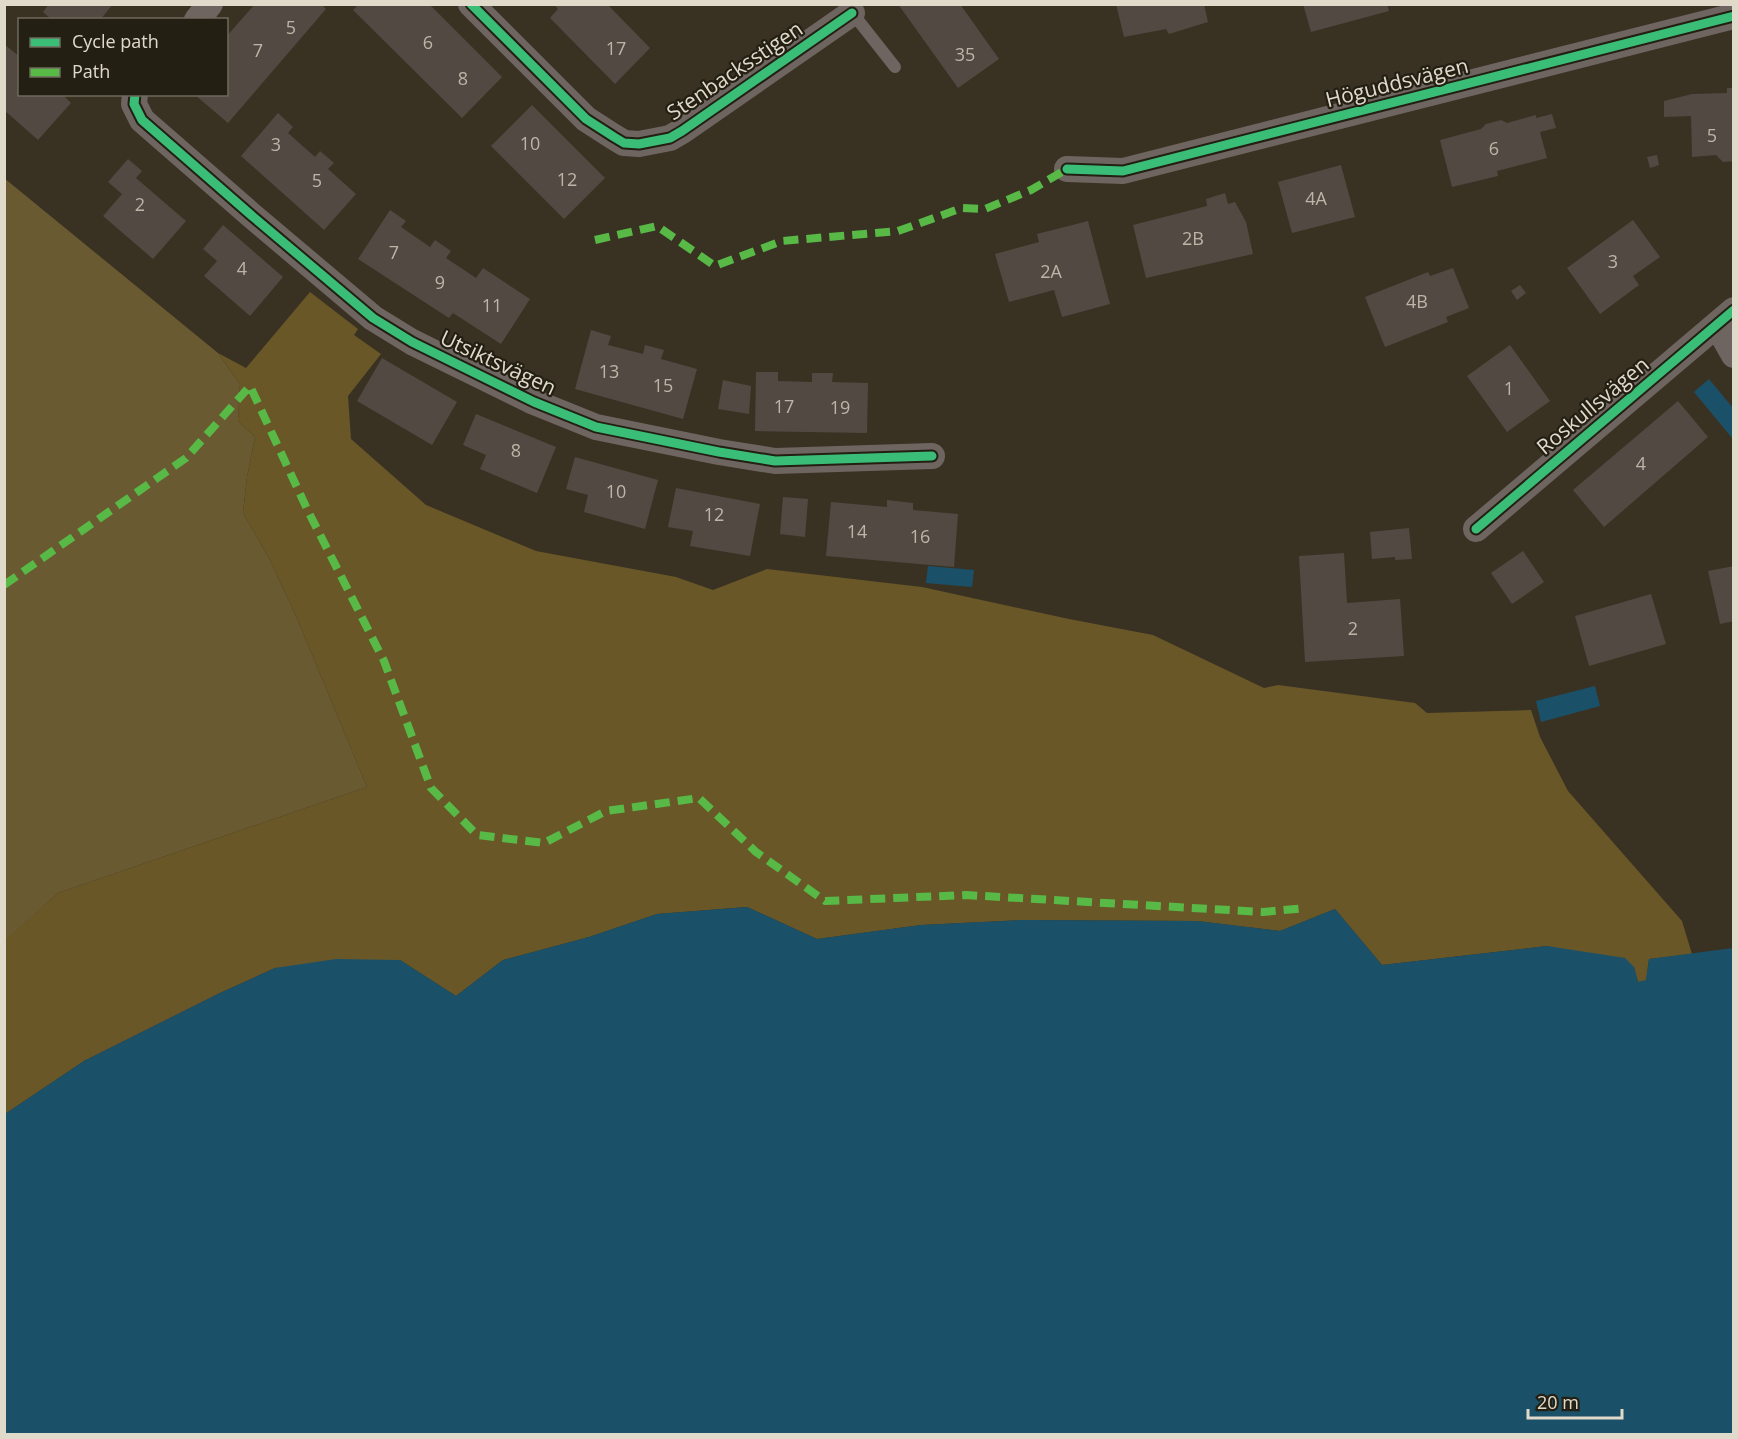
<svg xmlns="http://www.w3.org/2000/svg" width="1738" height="1439" font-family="'Open Sans',sans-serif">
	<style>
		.green { fill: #6a5a32 }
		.forest { fill: #695728 }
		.water { fill: #1b5168 }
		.building { fill: #524942 }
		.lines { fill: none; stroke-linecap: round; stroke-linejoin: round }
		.lane { stroke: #6e6561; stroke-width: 12 }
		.street { stroke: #6e6561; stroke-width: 26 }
		.quiet { stroke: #58b947; stroke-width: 8; stroke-dasharray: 15 8; stroke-linecap: butt }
		.cycleway-casing { stroke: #231f13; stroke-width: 13 }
		.cycleway { stroke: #3abd76; stroke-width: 9 }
		.labels { text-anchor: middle; stroke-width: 4.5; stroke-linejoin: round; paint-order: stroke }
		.number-label { font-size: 18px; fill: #bcb6a8 }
		.street-label { font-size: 21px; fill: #e0daca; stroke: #231f13 }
	</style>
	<rect width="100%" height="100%" fill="#393223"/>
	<path class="green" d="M4,178l214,175 22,31 -2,37 17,16 -8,40 -4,36 26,45 27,58 71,171 -309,106 -53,48z"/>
	<path class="forest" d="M310,292l48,37 -4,6 27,19 -33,42 3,43 75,66 110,46 140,26 37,13 54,-21 155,18 147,32 84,16 111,53 14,-3 137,18 12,10 104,-3 9,27 28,54 114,130 10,33 -43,5 -3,22 -8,1 -4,-15 -87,-21 -165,19 -47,-56 -55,22 -83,-10 -174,-1 -102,5 -104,14 -70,-32 -90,7 -68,23 -86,23 -47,36 -56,-36 -125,8 -55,25 -136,68 -79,53 -1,-173 54,-48 309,-106 -71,-171 -27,-58 -26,-45 4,-36 8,-40 -17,-16 2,-37 -22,-31 28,15z"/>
	<path class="water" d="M1709,379l24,29 -1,30 -38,-46z
		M928,566l46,4 -2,17 -46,-4z
		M1595,686l5,20 -59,16 -5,-21z
		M747,907l70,32 104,-14 102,-5 174,1 83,10 55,-22 47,56 165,-19 78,12 9,9 4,15 8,-2 3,-21 84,-11v486h-1728v-320l79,-53 136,-68 55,-25 61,-9 64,1 56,36 47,-36 86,-23 68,-23z"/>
	<path class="building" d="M49,4h64l-13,16h-48l-9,-8z
		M255,4h66l5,5 -98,114 -34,-29h32v-57z
		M356,4h73l73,73 -40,41 -109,-108 4,-4z
		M554,4h53l43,44 -35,36 -65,-66 8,-9z
		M898,4h62l39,55 -41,29z
		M1116,4h88l4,18 -39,12 -3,-5 -42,8z
		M1303,4h84l2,7 -78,21z
		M4,44l16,13v37h42l9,9 -33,37 -34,-30z
		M1727,88h7v73l-11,1 -7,-7 -24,2 -1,-41 -27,1v-16l28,-7 35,-1z
		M532,105l73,73 -41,41 -73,-73z
		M278,113l15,14 -5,6 27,24 5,-6 14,12 -6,6 28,25 -32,36 -83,-74z
		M1552,114l4,14 -16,4 7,26 -50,13 1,5 -46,11 -12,-47 41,-11 5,-5 15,-4 6,3 29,-8v3z
		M1657,155l2,10 -9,3 -3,-11z
		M128,159l14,12 -6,7 50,43 -33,38 -50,-43 19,-22 -14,-12z
		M1341,165l14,52 -63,16 -14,-51z
		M1225,193l3,11 7,-2 11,20 7,32 -107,24 -13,-53 74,-19 -1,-7z
		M390,210l16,11 -5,6 29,20 5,-7 16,11 -5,7 30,20 7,-10 47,31 -29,45 -48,-31 -4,5 -91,-59z
		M1633,220l27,37 -27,19 6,9 -39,29 -33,-46z
		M1088,221l22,83 -48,13 -8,-27 -45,12 -14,-48 44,-12 -2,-8z
		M223,225l60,52 -33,39 -46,-40 13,-15 -14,-12z
		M1453,268l16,40 -23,9 2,5 -63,25 -20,-50 63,-25 2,4z
		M1520,285l6,8 -9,7 -6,-9z
		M591,330l20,6 -3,9 35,9 2,-9 19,5 -3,9 36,10 -14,50 -108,-30z
		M1510,345l40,56 -43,31 -40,-56z
		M382,358l75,44 -25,43 -75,-44z
		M756,372h22v9l34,1v-9h21l-1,9 36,1 -1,50 -112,-2z
		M723,380l28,6 -2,28 -31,-5z
		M1678,401l30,36 -104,90 -31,-37z
		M476,414l80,33 -19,46 -57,-24 6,-14 -23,-10z
		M575,457l83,23 -13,49 -61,-17 4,-17 -22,-6z
		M676,488l84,16 -10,52 -60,-10 3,-15 -25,-4z
		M783,497l25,2 -3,38 -25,-3z
		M887,500l26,3v7l45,4 -4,53 -128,-11 5,-54 56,5z
		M1409,528l3,31 -17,1v-3l-23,2 -2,-27z
		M1523,551l21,31 -32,22 -21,-31z
		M1344,553l3,50 53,-4 4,57 -99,6 -6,-106z
		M1734,566v55l-14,3 -12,-53z
		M1651,594l15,50 -77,22 -14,-50z"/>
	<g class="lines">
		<path class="lane" d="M850,10l45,57"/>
		<path class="street" d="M471,4l115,115 28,18 10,6 15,1 31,-6 12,-7 170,-118
			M197,20l13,-16
			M135,94l-1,10 8,16 109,95 122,103 39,24 122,60 62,25 123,25 56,9 157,-5
			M1067,169l56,2 611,-155
			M1717,325l17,30
			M1476,529l258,-219"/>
		<path class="quiet" d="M595,240l62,-14 58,40 67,-25 116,-10 64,-23 23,1 46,-19 36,-21
			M4,585l182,-127 64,-72 58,125 76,150 47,127 46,47 67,8 62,-32 93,-13 57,54 69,49 141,-6 297,17 43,-4"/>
		<defs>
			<path id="cycleway" d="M471,4l115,115 28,18 10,6 15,1 31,-6 12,-7 170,-118
				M135,94l-1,10 8,16 109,95 122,103 39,24 122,60 62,25 123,25 56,9 157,-5
				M1067,169l56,2 611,-155
				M1476,529l258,-219"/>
		</defs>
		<use href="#cycleway" class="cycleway-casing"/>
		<use href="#cycleway" class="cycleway"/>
	</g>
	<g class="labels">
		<g class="number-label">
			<text x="291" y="34">5</text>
			<text x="428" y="49">6</text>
			<text x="616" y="55">17</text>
			<text x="258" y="57">7</text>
			<text x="965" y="61">35</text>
			<text x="463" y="85">8</text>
			<text x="1712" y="142">5</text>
			<text x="530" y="150">10</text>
			<text x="276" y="151">3</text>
			<text x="1494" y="155">6</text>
			<text x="567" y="186">12</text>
			<text x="317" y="187">5</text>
			<text x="1316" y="205">4A</text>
			<text x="140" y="211">2</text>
			<text x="1193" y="245">2B</text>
			<text x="394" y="259">7</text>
			<text x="1613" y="268">3</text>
			<text x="242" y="275">4</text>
			<text x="1051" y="278">2A</text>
			<text x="440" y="289">9</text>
			<text x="1417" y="308">4B</text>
			<text x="492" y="312">11</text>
			<text x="609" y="378">13</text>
			<text x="663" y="392">15</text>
			<text x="1509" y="395">1</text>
			<text x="784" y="413">17</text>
			<text x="840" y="414">19</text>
			<text x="516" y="457">8</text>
			<text x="1641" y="470">4</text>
			<text x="616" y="498">10</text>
			<text x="714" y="521">12</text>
			<text x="857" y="538">14</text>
			<text x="920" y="543">16</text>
			<text x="1353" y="635">2</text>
		</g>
		<g class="street-label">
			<text transform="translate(735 71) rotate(-34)" y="7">Stenbacksstigen</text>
			<text transform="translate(1397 83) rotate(-14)" y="7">Höguddsvägen</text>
			<text transform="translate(498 363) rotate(25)" y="7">Utsiktsvägen</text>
			<text transform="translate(1593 406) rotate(-40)" y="7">Roskullsvägen</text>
		</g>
	</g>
	<rect width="1738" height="1439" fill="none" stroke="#e0daca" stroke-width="12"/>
	<rect x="18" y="18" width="210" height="78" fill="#231f13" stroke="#6f6a5c" stroke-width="1.5"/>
	<rect x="30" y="38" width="30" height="9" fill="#3abd76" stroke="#6f6a5c" stroke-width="1.5"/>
	<text x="72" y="48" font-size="18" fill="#e0daca">Cycle path</text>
	<rect x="30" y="68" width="30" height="9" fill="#58b947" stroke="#6f6a5c" stroke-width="1.5"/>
	<text x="72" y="78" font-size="18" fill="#e0daca">Path</text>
	<path d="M1528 1409v9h94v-9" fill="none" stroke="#e0daca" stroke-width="3"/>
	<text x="1537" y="1409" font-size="18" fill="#e0daca" stroke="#231f13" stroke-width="4.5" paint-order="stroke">20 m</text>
</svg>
